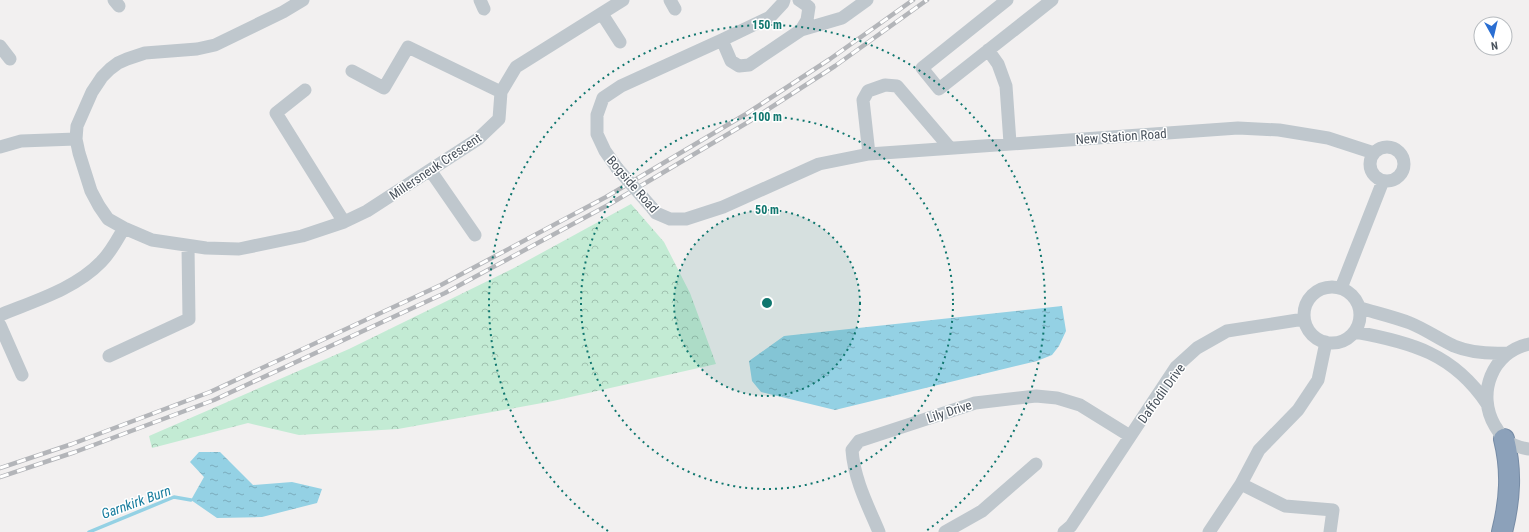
<svg xmlns="http://www.w3.org/2000/svg" width="1529" height="532" font-family="'Roboto Condensed',sans-serif">
	<style>
		.forest { fill: url(#forest-crowns) }
		.water { fill: url(#water-ripples) }
		.lines { fill: none; stroke-linecap: round; stroke-linejoin: round }
		.stream { stroke: #94d1e4; stroke-width: 3.5 }
		.highway-casing { stroke: #778ca6; stroke-width: 22 }
		.minor { stroke: #bfc7cd; stroke-width: 13 }
		.highway { stroke: #8ca1ba; stroke-width: 20 }
		.rail-casing { stroke: #b3b5b9; stroke-width: 4.5 }
		.rail { stroke: #fff; stroke-width: 3; stroke-dasharray: 9; stroke-linecap: butt }
		.minor-bridge { stroke: #bfc7cd; stroke-width: 13 }
		.ring { fill: none; stroke: #0f766e; stroke-width: 2; stroke-dasharray: 2 4 }
		.labels { text-anchor: middle; stroke-width: 3; stroke-linejoin: round; paint-order: stroke }
		.street-label { font-size: 13px; fill: #49525c; stroke: #fff }
		.water-label { font-size: 14px; font-style: italic; fill: #1a7e9f; stroke: #fff }
		.centre { fill: #0f766e; stroke: #fff; stroke-width: 2 }
		.ring-label { font-size: 12px; text-anchor: middle; font-weight: bold; fill: #0f766e; stroke: #fff; stroke-width: 3; stroke-linejoin: round; paint-order: stroke }
	</style>
	<defs>
		<pattern id="forest-crowns" width="20" height="18" patternUnits="userSpaceOnUse"><rect width="20" height="18" fill="#c3ebd4"/><path d="M2 6a3 3 0 1 1 6 0M12 15a3 3 0 1 1 6 0" fill="none" stroke="#a0c1af"/></pattern>
		<pattern id="water-ripples" width="26" height="14" patternUnits="userSpaceOnUse"><rect width="26" height="14" fill="#94d1e4"/><path d="M2 4q2-2 4 0t4 0M15 11q2-2 4 0t4 0" fill="none" stroke="#7bacbc"/></pattern>
	</defs>
	<rect width="100%" height="100%" fill="#f2f0f0"/>
	<path class="forest" d="M631,204l33,38 26,51 26,71 -163,37 -155,28 -99,6 -51,-12 -96,25 -3,-12 200,-87 165,-81z"/>
	<path class="water" d="M1062,306l4,25 -7,15 -7,9 -15,6 -202,49 -74,-18 -9,-11 -3,-20 35,-25z
		M199,452h21l33,33 39,-3 30,7 -5,14 -55,14 -45,1 -26,-18 13,-23 -14,-15z"/>
	<g class="lines">
		<path class="stream" d="M89,532l85,-35 17,3"/>
		<defs>
			<path id="highway" d="M1502,532c8,-32 10,-61 2,-93"/>
		</defs>
		<use href="#highway" class="highway-casing"/>
		<path class="minor" d="M114,0l5,6
			M303,0l-20,12 -68,33 -18,4 -52,4 -18,6 -9,4 -8,6 -8,8 -10,15 -15,34 -1,13 3,14 12,38 8,15 9,13 16,9 28,12 54,8 33,1 63,-13 42,-14 23,-11 111,-72 21,-20 2,-27 15,-25 107,-67
			M480,0l4,9
			M670,0l5,9
			M1007,0l-85,68 17,21 113,-89
			M602,14l18,28
			M801,30l41,-12 25,-18
			M722,40l9,21 8,5 10,-1 52,-35 6,-10 2,-13 -10,-7
			M0,46l10,13
			M988,50l10,14 8,22 4,57
			M352,71l32,17 24,-41 93,45
			M305,90l-29,23 68,109
			M1370 164a17 17 0 1 1 34 0a17 17 0 1 1-34 0Z
			M0,147l21,-6 55,-2
			M869,154l-6,-54 5,-9 17,-6 12,1 53,62
			M617,168l-12,-17 -8,-17v-19l6,-17 18,-12 101,-46 48,-23 13,-14 1,-3
			M430,170l45,65
			M653,209l3,4 14,6h16l37,-12 96,-43 50,-10 369,-26 41,2 49,8 46,15
			M1304 315a28 28 0 1 1 56 0a28 28 0 1 1-56 0Z
			M1341,288l42,-107
			M1360,308c17,5 34,9 50,15 15,6 29,16 44,23 17,7 35,8 54,7
			M0,315c34,-14 75,-26 101,-53 10,-10 16,-22 23,-34
			M0,325l22,50
			M1355,332c56,10 99,22 132,72
			M1529,344c-37,8 -53,50 -34,82 3,4 5,9 9,13 5,5 17,9 25,10
			M109,356l80,-37 -1,-73
			M1241,484l44,22 48,4 -3,22
			M879,532c-11,-26 -25,-53 -27,-82l7,-9 116,-38 61,-7 21,2 23,7 50,31
			M945,532l37,-21 54,-47
			M1064,532l7,-6 105,-159 21,-19 30,-17 77,-12
			M1209,532l32,-48 18,-34 39,-40 20,-30 8,-38"/>
		<use href="#highway" class="highway"/>
		<defs>
			<path id="rail" d="M0,468l72,-24 138,-52 231,-107 165,-88 140,-83 84,-55 83,-59
				M0,477l75,-25 139,-52 231,-107 165,-89 140,-83 85,-55 92,-66"/>
		</defs>
		<use href="#rail" class="rail-casing"/>
		<use href="#rail" class="rail"/>
		<path class="minor-bridge" d="M617,168l36,41"/>
	</g>
	<circle cx="767" cy="303" r="93" fill="#0f766e" fill-opacity=".12"/>
	<g class="ring">
		<circle cx="767" cy="303" r="93"/>
		<circle cx="767" cy="303" r="186"/>
		<path d="M608 531A278 278 0 1 1 926 531"/>
	</g>
	<g class="labels">
		<g class="street-label">
			<text transform="translate(1121 136) rotate(-4)" y="5">New Station Road</text>
			<text transform="translate(435 166) rotate(-34)" y="5">Millersneuk Crescent</text>
			<text transform="translate(633 184) rotate(49)" y="5">Bogside Road</text>
			<text transform="translate(1161 393) rotate(-54)" y="5">Daffodil Drive</text>
			<text transform="translate(949 411) rotate(-18)" y="5">Lily Drive</text>
		</g>
		<g class="water-label">
			<text transform="translate(136 502) rotate(-20)" y="5">Garnkirk Burn</text>
		</g>
	</g>
	<circle cx="767" cy="303" r="6" class="centre"/>
	<g class="ring-label">
		<text x="767" y="29">150 m</text>
		<text x="767" y="121">100 m</text>
		<text x="767" y="214">50 m</text>
	</g>
	<g transform="translate(1493 36) rotate(172)"><circle r="19" fill="#ffffff" stroke="#b6babe"/>
	<path d="M0-3L7 15L0 10L-7 15Z" fill="#2a6ed2"/>
	<text y="-6" font-size="11" font-weight="bold" text-anchor="middle" fill="#49525c">N</text>
	</g>
</svg>
